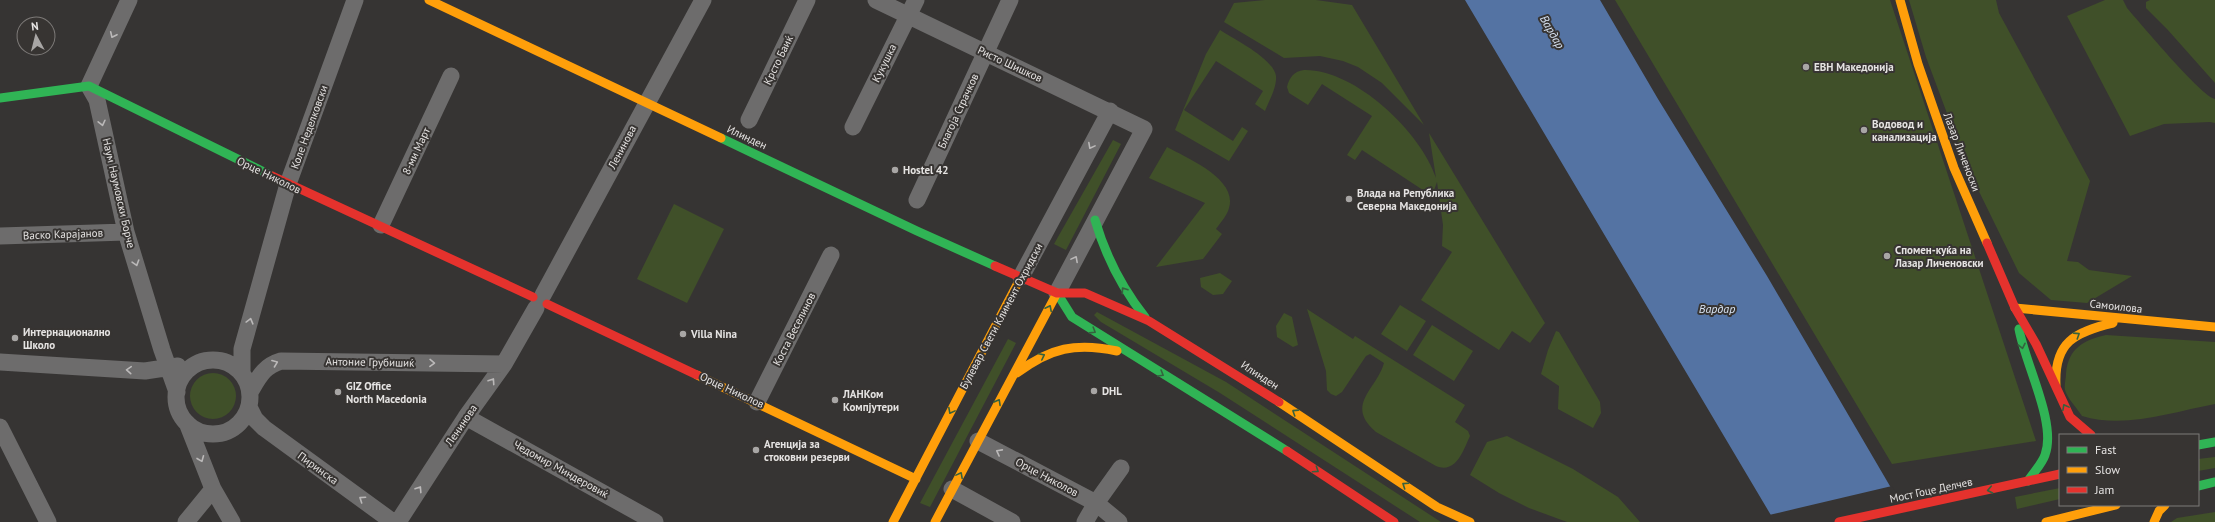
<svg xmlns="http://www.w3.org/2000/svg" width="2215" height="522" font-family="'PT Sans',sans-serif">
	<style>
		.green { fill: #405029 }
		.water { fill: #5473a3 }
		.pier { fill: #363433 }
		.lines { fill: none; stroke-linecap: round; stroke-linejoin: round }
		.street { stroke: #6d6c6c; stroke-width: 17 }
		.fast { stroke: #30b455; stroke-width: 9 }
		.slow { stroke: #ff9f0a; stroke-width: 9 }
		.jam { stroke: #e5322d; stroke-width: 9 }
		.oneway { stroke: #bbb9b9 }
		.oneway2 { stroke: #35613e }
		.poi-dot { fill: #a8a6a5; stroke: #373432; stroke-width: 1.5 }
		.labels { text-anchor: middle; stroke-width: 4; stroke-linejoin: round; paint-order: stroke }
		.street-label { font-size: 11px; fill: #e5e3e2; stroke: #373432 }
		.poi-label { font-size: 11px; font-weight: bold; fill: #e5e3e2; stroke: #373432; text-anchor: start }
		.water-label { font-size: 12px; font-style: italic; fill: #d7e2f1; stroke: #373432 }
	</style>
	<rect width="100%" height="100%" fill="#363433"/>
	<path class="green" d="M1265,0h51l36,5 72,120 -42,-42 -24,-16 -15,-6 -23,-5 -36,2 -60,-36 10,-19z
		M1615,0h275l146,441 -144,23z
		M1909,0h87l3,13 91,168 -23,80 11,1 11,8 43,6 -45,27 -36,-3 -32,-27 -52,-106 -41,-110z
		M2105,0h18l4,8c13,15 75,89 88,91v24l-5,-1 -46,2 -34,12 -63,-120z
		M2150,0h65v83l-48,-54 -21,-21v-6z
		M1220,30c14,9 54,29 56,46 1,11 -7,25 -11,35l-10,-7 8,-13 -47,-30 -32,49 49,31 9,-14 6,4 -19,30 -54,-31 31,-76z
		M1304,70c51,-1 117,62 132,108l-7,-45 116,190 -15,20 -18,-12 -13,19 -78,-50 31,-48 -10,-6 1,-21 -6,-43 -5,14 -70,-46 -7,10 -8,-5 25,-39 -50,-32 -14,21 -19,-12 -2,-6c2,-9 7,-16 17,-17z
		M1113,140l8,4 -55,106 -12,-6z
		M1167,147c20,11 71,32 62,61 -2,8 -9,15 -13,21l6,5 -19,25 -47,8 49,-64 -56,-25z
		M674,204l50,25 -37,74 -50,-24z
		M1220,273l12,8 -9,13 -10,1 -12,-8 -1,-9z
		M1400,305l26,16 -19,30 -26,-17z
		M1307,309l46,30 2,-3 110,69 -10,17 13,9 2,5c-7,15 -14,38 -34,30l-60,-34c-32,-27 1,-43 8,-69l-14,-9 -4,2 -24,36 -6,4 -5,-2 -4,-4 -1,-19z
		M1097,312l129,70 215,140h-21l-200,-129 -119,-71 -7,-7z
		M1284,313l8,4 6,28 -5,2 -16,-10 -1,-11z
		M1432,325l41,26 -19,30 -41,-26z
		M1556,331l3,1 41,70 1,11 -8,15 -35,-19 1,-23 -18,-12 7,-24z
		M2106,335l109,7v62c-43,8 -90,25 -133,12 -5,-8 -15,-18 -17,-26 -1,-5 1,-11 1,-16 2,-26 18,-34 40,-39z
		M1008,339l8,4 -86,164 -10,-4z
		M190 396a23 23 0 1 1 46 0a23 23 0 1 1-46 0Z
		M1507,436l66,33 45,28 22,25h-73l-38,-14 -30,-15 -29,-18 17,-33z
		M2215,457v11l-17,3v-12z
		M2060,488v11l-43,10 -2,-12z
		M2215,512v10h-44l6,-4z"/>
	<path class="water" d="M1465,0h135l58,99 109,177 144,246h-136z"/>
	<path class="pier" d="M1892,486l21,36h-140l-4,-7z"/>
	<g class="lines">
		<path class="street" d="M129,0l-40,86 8,14 29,132 36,118 15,42
			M876,0l268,129 -87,164
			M749,120l58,-120
			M853,127l63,-127
			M917,200l93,-200
			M381,225l70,-149
			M0,236l126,-4
			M1021,277l89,-166
			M543,295l160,-295
			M176 397a37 37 0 1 1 74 0a37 37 0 1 1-74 0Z
			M0,362l145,9 33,-5
			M242,373v-24l46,-165 67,-184
			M250,392c9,-15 14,-26 31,-31l223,3
			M757,402l74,-147
			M249,407l6,12 9,9 129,94
			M466,417l189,105
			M187,423l26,66 19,33
			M0,427l48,95
			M978,441l118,62 23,19
			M952,489l60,33
			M186,522l27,-33
			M398,522l68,-105 38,-53 32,-56
			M1085,522l11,-19 25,-35"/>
		<path class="fast" d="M0,98l89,-12 181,89
			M721,138l196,93 78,35
			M1095,220c11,37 26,67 50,97
			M1057,293l15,24 215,134
			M2019,329c6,35 38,94 26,126 -3,9 -12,18 -17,26
			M2198,445l17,-3
			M2198,486l17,-4"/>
		<path class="slow" d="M429,0l292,138
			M1900,0l18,64 36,104 33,75
			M2015,308l200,19
			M1017,373c33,-25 59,-31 100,-22
			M697,375l219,104
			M2056,385c-2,-43 19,-53 57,-62
			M1279,402l158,105 33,15
			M893,522l128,-245
			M935,522l122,-229
			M2046,522l70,-17
			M2154,522l5,-11 6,-6"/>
		<path class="jam" d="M270,175l263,122
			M1987,243l28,65 21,36 34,73 21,18
			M995,266l62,27h28l64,28 130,81
			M547,304l150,71
			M1287,451l107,71
			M1839,522l221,-48"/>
	</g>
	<defs><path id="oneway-chevron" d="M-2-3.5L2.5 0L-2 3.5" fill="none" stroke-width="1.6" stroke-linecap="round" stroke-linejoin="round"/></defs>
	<g class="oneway">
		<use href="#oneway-chevron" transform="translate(113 35) rotate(115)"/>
		<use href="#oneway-chevron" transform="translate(102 123) rotate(77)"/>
		<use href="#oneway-chevron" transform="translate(1091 146) rotate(118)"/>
		<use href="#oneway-chevron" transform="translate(1075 259) rotate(-62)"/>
		<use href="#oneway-chevron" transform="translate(136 263) rotate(73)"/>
		<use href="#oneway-chevron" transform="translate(250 321) rotate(-75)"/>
		<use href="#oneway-chevron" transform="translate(275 363) rotate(-21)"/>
		<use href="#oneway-chevron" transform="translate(432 363) rotate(1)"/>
		<use href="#oneway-chevron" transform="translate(129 370) rotate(-176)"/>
		<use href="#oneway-chevron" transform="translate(492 381) rotate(-56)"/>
		<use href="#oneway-chevron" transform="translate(999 452) rotate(-152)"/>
		<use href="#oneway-chevron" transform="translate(201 459) rotate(68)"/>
		<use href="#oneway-chevron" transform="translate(419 489) rotate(-57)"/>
		<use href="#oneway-chevron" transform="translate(362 499) rotate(-146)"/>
	</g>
	<g class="oneway2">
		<use href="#oneway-chevron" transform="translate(1124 290) rotate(-124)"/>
		<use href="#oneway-chevron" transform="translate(1049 308) rotate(-63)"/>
		<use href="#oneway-chevron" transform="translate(1093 331) rotate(32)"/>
		<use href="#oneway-chevron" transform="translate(2077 335) rotate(-33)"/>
		<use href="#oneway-chevron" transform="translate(2022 346) rotate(78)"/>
		<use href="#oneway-chevron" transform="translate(1042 356) rotate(-27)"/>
		<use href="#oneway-chevron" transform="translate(1161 374) rotate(31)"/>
		<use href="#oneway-chevron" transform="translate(998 402) rotate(-61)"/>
		<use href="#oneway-chevron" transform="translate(2065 407) rotate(-118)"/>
		<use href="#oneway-chevron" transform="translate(951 411) rotate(118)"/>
		<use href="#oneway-chevron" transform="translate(1295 412) rotate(-147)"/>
		<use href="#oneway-chevron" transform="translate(1316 470) rotate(34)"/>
		<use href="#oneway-chevron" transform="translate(960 475) rotate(-62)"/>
		<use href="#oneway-chevron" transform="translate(1405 485) rotate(-146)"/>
		<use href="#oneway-chevron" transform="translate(1990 490) rotate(168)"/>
	</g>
	<g class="poi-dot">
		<circle cx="1806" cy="67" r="4"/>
		<circle cx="1864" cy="130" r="4"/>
		<circle cx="895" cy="170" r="4"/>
		<circle cx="1349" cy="199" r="4"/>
		<circle cx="1887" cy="256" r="4"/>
		<circle cx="683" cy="334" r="4"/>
		<circle cx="15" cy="338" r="4"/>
		<circle cx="1094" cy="391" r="4"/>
		<circle cx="338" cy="392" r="4"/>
		<circle cx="835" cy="400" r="4"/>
		<circle cx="756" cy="450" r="4"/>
	</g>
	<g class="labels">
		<g class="street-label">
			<text transform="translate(778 60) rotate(-64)" y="4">Крсто Баиќ</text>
			<text transform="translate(884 63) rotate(-64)" y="4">Кукушка</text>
			<text transform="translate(1010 64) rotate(25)" y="4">Ристо Шишков</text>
			<text transform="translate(958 111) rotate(-65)" y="4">Благоја Страчков</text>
			<text transform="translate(309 127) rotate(-70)" y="4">Коле Неделковски</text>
			<text transform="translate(747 137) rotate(25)" y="4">Илинден</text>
			<text transform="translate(622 147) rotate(-62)" y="4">Ленинова</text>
			<text transform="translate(416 151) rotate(-65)" y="4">8-ми Март</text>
			<text transform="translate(1962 152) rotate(69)" y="4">Лазар Личеноски</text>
			<text transform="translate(269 175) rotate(26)" y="4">Орце Николов</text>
			<text transform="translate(119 193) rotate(77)" y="4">Наум Наумовски Борче</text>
			<text transform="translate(63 234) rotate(-2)" y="4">Васко Карајанов</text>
			<text transform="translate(2116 306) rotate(6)" y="4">Самоилова</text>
			<text transform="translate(1001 316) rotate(-62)" y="4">Булевар Свети Климент Охридски</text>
			<text transform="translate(794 329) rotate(-63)" y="4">Коста Веселинов</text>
			<text transform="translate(370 362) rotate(1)" y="4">Антоние Грубишиќ</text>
			<text transform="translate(1260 375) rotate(33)" y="4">Илинден</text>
			<text transform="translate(732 390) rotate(25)" y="4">Орце Николов</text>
			<text transform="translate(461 425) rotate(-56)" y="4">Ленинова</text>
			<text transform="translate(318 468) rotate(36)" y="4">Пиринска</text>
			<text transform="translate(561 469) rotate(29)" y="4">Чедомир Миндеровиќ</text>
			<text transform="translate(1047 477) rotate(28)" y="4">Орце Николов</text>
			<text transform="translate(1931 490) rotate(-12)" y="4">Мост Гоце Делчев</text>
		</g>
		<g class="poi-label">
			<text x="1814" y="71">ЕВН Македонија</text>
			<text x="1872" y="128">Водовод и<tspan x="1872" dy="13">канализација</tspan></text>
			<text x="903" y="174">Hostel 42</text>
			<text x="1357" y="197">Влада на Република<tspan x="1357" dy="13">Северна Македонија</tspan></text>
			<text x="1895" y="254">Спомен-куќа на<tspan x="1895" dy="13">Лазар Личеновски</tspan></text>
			<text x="23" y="336">Интернационално<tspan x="23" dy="13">Школо</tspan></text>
			<text x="691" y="338">Villa Nina</text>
			<text x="346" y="390">GIZ Office<tspan x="346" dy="13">North Macedonia</tspan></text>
			<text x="1102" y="395">DHL</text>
			<text x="843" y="398">ЛАНКом<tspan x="843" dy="13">Компјутери</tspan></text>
			<text x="764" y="448">Агенција за<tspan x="764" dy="13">стоковни резерви</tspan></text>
		</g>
		<g class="water-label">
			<text transform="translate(1552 32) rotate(60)" y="4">Вардар</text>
			<text x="1717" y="313">Вардар</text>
		</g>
	</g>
	<rect x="2059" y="434" width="140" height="72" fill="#373432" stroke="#7d7a78"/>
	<rect x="2067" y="447" width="20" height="6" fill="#30b455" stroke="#7d7a78"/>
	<text x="2095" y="454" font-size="12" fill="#e5e3e2">Fast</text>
	<rect x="2067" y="467" width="20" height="6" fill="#ff9f0a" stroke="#7d7a78"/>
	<text x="2095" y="474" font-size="12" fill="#e5e3e2">Slow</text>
	<rect x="2067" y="487" width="20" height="6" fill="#e5322d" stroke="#7d7a78"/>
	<text x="2095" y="494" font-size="12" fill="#e5e3e2">Jam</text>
	<g transform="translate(36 36) rotate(353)"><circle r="19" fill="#373432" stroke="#7d7a78"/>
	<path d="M0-3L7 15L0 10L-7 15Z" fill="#a8a6a5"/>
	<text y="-6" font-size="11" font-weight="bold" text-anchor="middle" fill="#e5e3e2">N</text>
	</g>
</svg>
